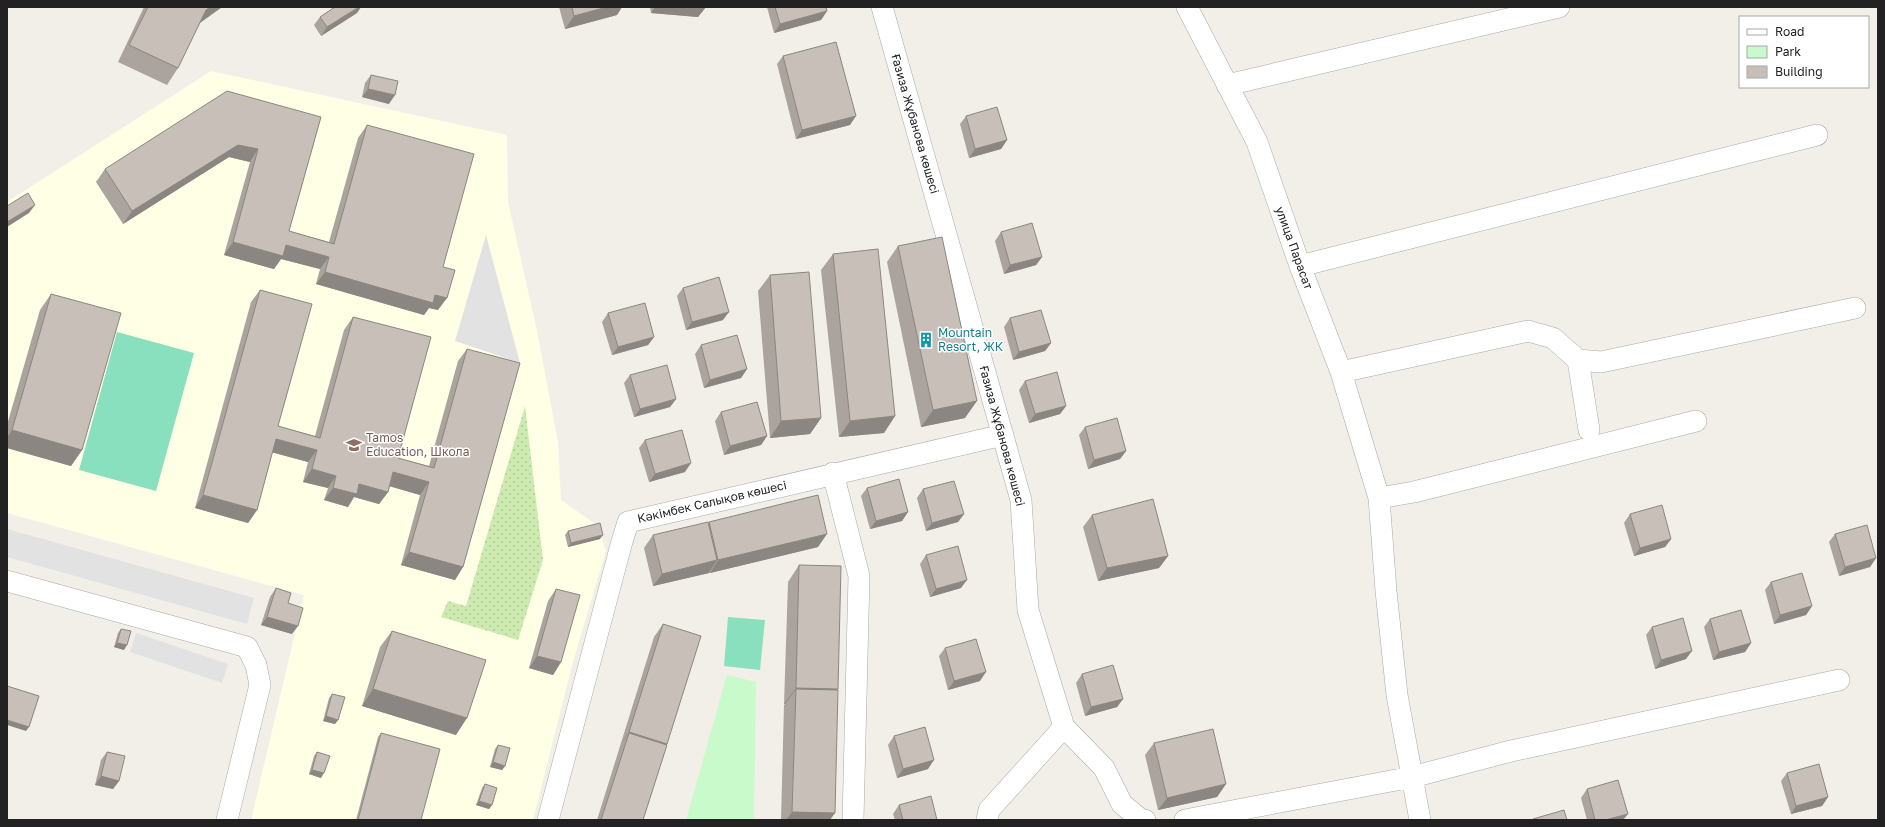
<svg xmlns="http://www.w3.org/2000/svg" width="1885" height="827" font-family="'Golos Text',sans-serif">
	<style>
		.education { fill: #ffffe5 }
		.grass { fill: url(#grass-dots) }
		.park { fill: #c8facc }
		.pitch { fill: #88e0be }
		.parking { fill: #e2e2e2 }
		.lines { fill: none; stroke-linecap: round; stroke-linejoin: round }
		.minor-casing { stroke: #a9a9a9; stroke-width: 22 }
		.minor { stroke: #fff; stroke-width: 21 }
		.wall { fill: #aba49e }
		.shaded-wall { fill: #8b8681 }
		.building { fill: #c7bfb8; stroke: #8b8681 }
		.labels { text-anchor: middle; stroke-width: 3; stroke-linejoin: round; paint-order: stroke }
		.street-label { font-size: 12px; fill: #222; stroke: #fff }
		.culture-label { font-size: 12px; fill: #0d838f; stroke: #fff; text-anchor: start }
		.education-label { font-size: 12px; fill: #785e54; stroke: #fff; text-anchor: start }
	</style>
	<defs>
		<pattern id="grass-dots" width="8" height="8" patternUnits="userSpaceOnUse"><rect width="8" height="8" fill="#cdebb0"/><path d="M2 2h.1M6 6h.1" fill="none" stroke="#b0c997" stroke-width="1.8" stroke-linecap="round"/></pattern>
	</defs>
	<rect width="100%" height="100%" fill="#f2efe9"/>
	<path class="education" d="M211,71l296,64 1,67 29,129 21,111 3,58 37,26 8,25 -33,111 -40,158h-282l53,-225 -297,-82v-311z"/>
	<path class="grass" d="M525,406l18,154 -25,80 -77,-23 7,-16 18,5z"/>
	<path class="park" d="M727,675l29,7 -2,137 -68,1z"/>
	<path class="pitch" d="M117,332l77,21 -38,138 -77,-21z
		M728,617l37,3 -5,50 -36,-4z"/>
	<path class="parking" d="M486,235l34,128 -65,-22z
		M7,529l247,69 -7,26 -240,-67z
		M136,633l92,31 -6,19 -92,-31z"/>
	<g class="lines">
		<defs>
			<path id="minor" d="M882,7l139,493 7,110 36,117 -75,83 -2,10
				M1187,7l70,135 43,124 41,106 38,126 7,93 11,104 23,125
				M1227,85l332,-78
				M1300,266l517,-131
				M1578,360l11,70
				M1341,372l187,-41 25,7 25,22 23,2 254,-54
				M833,473l26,103 -6,244
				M1379,498l35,-6 282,-71
				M7,581l240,66 9,18 4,20 -33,135
				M1064,727l40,41 18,36 18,15 5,1
				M548,820l73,-275 7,-23 375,-87
				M1185,820l227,-43 99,-26 328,-71"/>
		</defs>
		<use href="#minor" class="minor-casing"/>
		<use href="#minor" class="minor"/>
	</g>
	<path class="wall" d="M144,7h78l-22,16 -22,45 -11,17 -49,-23z
		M335,7h26l-4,6 -36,23 -7,-11 6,-8z
		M559,7h63l-5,8 -52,14z
		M650,7h56l-8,10 -47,-4z
		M767,7h59l1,4 -6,9 -47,13z
		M783,56l67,69 -54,14 -19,-75z
		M371,75l18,29 -27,-7 3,-14z
		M966,116l41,24 -6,9 -32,9 -9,-34z
		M321,117l-32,114 40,11 29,-104 9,-13 76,142 -5,43 -9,-2 -5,7 -108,-31 4,-15 -39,-10 -7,10 -50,-14 26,-93 -21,-5 -106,67 -27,-42 9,-13z
		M1001,232l41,25 -6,8 -32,9 -9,-33z
		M898,246l67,172 -44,9 -34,-165z
		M833,254l62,162 -11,17 -45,4 -18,-167z
		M770,275l51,143 -11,16 -40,4 -12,-147z
		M683,288l40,32 -37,10 -9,-34z
		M260,290l18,136 37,10 29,-106 9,-13 45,141 31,8 29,-105 9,-12 -4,218 -8,13 -54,-15 19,-70 -30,-9 -2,6 -9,12 -25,-7 -6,10 -24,-7 4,-12 -25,-6 5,-20 -36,-10 -15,58 -9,13 -53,-15 56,-206z
		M51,294l31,156 -11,16 -64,-18v-23l33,-115z
		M608,313l46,24 -6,8 -36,10 -10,-33z
		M1010,318l41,25 -6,8 -32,9 -9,-33z
		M701,345l46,24 -6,9 -37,10 -9,-34z
		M630,375l46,24 -6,8 -36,10 -10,-34z
		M1025,381l41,25 -6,8 -31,9 -10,-33z
		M721,412l46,24 -6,9 -37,10 -9,-34z
		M1085,427l41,24 -6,8 -32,10 -9,-34z
		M645,440l40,32 -36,10 -10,-34z
		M867,488l41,24 -6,9 -32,8 -9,-33z
		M923,489l41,25 -6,8 -32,9 -9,-33z
		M1630,514l41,25 -6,8 -31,9 -10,-33z
		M1092,515l76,41 -9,12 -61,13 -15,-54z
		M709,522l109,25 -108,26 -1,-1v1l-56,13 -9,-38 9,-13 55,-12z
		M568,531l32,8 -32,8 -3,-12z
		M1835,534l41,24 -6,9 -31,9 -10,-34z
		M926,555l35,33 -31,9 -10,-33z
		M799,565l39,124 -1,1 -7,130h-49l3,-115 1,-1h-1l4,-122z
		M1771,582l41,24 -6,9 -32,9 -9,-34z
		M276,588l12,15 4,31 -31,-9 9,-28z
		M556,589l5,73 -8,13 -24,-7 19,-67z
		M1710,619l41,24 -6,9 -32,8 -9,-33z
		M663,624l4,120 -24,76h-46l57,-183z
		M1652,627l34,32 -31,10 -9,-34z
		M121,629l3,21 -10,-3 4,-14z
		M392,631l64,104 -94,-29 18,-59z
		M945,648l35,33 -32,9 -9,-34z
		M1082,674l41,25 -6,8 -32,9 -9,-33z
		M332,694l6,26 -3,4 -12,-3 6,-23z
		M381,733l40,87h-65l22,-83z
		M894,736l34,33 -31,9 -9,-33z
		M1154,743l72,41 -9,13 -59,13 -13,-55z
		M498,745l7,21 -3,4 -12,-3 5,-18z
		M107,752l12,29 -6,8 -18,-4 6,-25z
		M317,752l4,26 -12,-4 5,-18z
		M1787,773l41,24 -6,9 -31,8 -10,-33z
		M485,784l7,21 -3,4 -13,-4 6,-17z
		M1587,789l36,31h-36l-6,-22z
		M899,805l38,15h-42l-2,-6z"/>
	<path class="shaded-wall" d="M210,7h12l-28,20 12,-17z
		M359,7h2l-4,6 -36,23 6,-9z
		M607,7h15l-5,8 -52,14 9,-13z
		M655,7h51l-8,10 -47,-4z
		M827,11l-6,9 -47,13 6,-9z
		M368,89l27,6 -6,9 -27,-7z
		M856,116l-6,9 -54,14 6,-9z
		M1007,140l-6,9 -32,9 6,-9z
		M238,145l20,4 -8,13 -21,-5 -106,67 9,-13z
		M35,205l-6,8 -22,14v-5z
		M233,242l53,3 43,12 -9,12 -39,-10 -7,10 -50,-14z
		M1042,257l-6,8 -32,9 6,-9z
		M325,272l110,23 12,3 -9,12 -9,-2 -5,7 -108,-31z
		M729,312l-6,8 -37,10 6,-8z
		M654,337l-6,8 -36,10 6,-8z
		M1051,343l-6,8 -32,9 6,-8z
		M747,369l-6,9 -37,10 6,-8z
		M676,399l-6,8 -36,10 6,-8z
		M977,401l-12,17 -44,9 12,-17z
		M1066,406l-6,8 -31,9 6,-9z
		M895,416l-11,17 -45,4 11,-16z
		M821,418l-11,16 -40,4 11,-17z
		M12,430l70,20 -11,16 -64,-18v-10z
		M767,436l-6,9 -37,10 6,-9z
		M276,439l41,11 -9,12 -41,-11z
		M1126,451l-6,8 -32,10 6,-9z
		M691,463l-6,9 -36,10 6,-8z
		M312,469l24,7 -8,12 -25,-6z
		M393,472l36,10 -9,13 -35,-10z
		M359,484l29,8 -9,12 -25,-7 -6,10 -24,-7 9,-12z
		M203,495l54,15 -9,13 -53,-15z
		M908,512l-6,9 -32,8 6,-8z
		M964,514l-6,8 -32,9 6,-8z
		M827,534l-9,13 -108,26 8,-13z
		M603,535l-3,4 -32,8 3,-4z
		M1671,539l-6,8 -31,9 6,-8z
		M409,552l54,15 -8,13 -54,-15z
		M1168,556l-9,12 -61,13 9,-13z
		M1876,558l-6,9 -31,9 6,-9z
		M717,560l-8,13 -56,13 9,-12z
		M967,580l-6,8 -31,9 6,-8z
		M1812,606l-6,9 -32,9 6,-9z
		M267,617l31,9 -6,8 -31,-9z
		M117,643l10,2 -3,5 -10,-3z
		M1751,643l-6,9 -32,8 6,-8z
		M1692,651l-6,8 -31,10 6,-9z
		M537,656l24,6 -8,13 -24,-7z
		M986,672l-6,9 -32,9 6,-9z
		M796,688l42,1 -11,16 -31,-16 -11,15h-1z
		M373,689l94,29 -11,17 -94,-29z
		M1123,699l-6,8 -32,9 6,-9z
		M326,716l12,4 -3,4 -12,-3z
		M7,720l22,7 -3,4 -19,-6z
		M629,732l38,12 -8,12 -30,-23 -9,12z
		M934,760l-6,9 -31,9 6,-9z
		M493,762l12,4 -3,4 -12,-3z
		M312,770l12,3 -3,5 -12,-4z
		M101,776l18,5 -6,8 -18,-4z
		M1226,784l-9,13 -59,13 9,-12z
		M1828,797l-6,9 -31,8 5,-8z
		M479,801l13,4 -3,4 -13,-4z
		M792,812l43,1 -5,7h-44z
		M1628,814l-5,6h-18z"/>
	<path class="building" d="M148,7h62l-4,3 -28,58 -49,-23z
		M335,7h24l-32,20 -7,-10z
		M572,7h35l-33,9z
		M775,7h51l1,4 -47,13z
		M836,42l20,74 -54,14 -19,-74z
		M371,75l27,6 -3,14 -27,-6z
		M227,91l94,26 -32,114 45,13 33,-119 107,29 -31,113 12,3 -8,28 -12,-3 -2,8 -108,-31 4,-15 -43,-12 -3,11 -50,-14 25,-93 -20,-4 -106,66 -27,-42z
		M997,107l10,33 -32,9 -9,-33z
		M28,193l7,12 -28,17v-16z
		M1032,223l10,34 -32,8 -9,-33z
		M942,237l35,164 -44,9 -35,-164z
		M878,249l17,167 -45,5 -17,-167z
		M809,272l12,146 -40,3 -11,-146z
		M719,277l10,35 -37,10 -9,-34z
		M260,290l52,14 -34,122 42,12 33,-121 78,20 -33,121 36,10 33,-119 53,14 -57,204 -54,-15 20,-70 -36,-10 -5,20 -29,-8 -2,10 -24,-6 3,-12 -24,-7 5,-19 -41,-11 -19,71 -54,-15z
		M51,294l70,19 -39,137 -70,-20z
		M645,303l9,34 -36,10 -10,-34z
		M1041,310l10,33 -32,9 -9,-34z
		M737,335l10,34 -37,11 -9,-35z
		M667,365l9,34 -36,10 -10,-34z
		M1057,372l9,34 -31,8 -10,-33z
		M757,402l10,34 -37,10 -9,-34z
		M1117,418l9,33 -32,9 -9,-33z
		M682,430l9,33 -36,11 -10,-34z
		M899,479l9,33 -32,9 -9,-33z
		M954,481l10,33 -32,9 -9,-34z
		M818,495l9,39 -109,26 -9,-38z
		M1153,499l15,57 -61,12 -15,-53z
		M1662,505l9,34 -31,9 -10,-34z
		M708,522l9,38 -55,14 -9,-39z
		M600,523l3,12 -32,8 -3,-12z
		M1867,525l9,33 -31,9 -10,-33z
		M958,546l9,34 -31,9 -10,-34z
		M799,565l42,1 -3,123 -42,-1z
		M1802,573l10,33 -32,9 -9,-33z
		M276,588l15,5 -3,10 15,5 -5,18 -31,-9z
		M556,589l24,6 -19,67 -24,-6z
		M1741,610l10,33 -32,9 -9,-33z
		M1683,618l9,33 -31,9 -9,-33z
		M663,624l38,12 -34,108 -38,-12z
		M121,629l10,2 -4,14 -10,-2z
		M392,631l94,29 -19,58 -94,-29z
		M976,639l10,33 -32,9 -9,-33z
		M1113,665l10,34 -32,8 -9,-33z
		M7,686l32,10 -10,31 -22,-7z
		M796,689l42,1 -3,123 -43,-1z
		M332,694l13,3 -7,23 -12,-4z
		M925,727l9,33 -31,9 -9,-33z
		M1213,729l13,55 -59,14 -13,-55z
		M381,733l59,16 -19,71h-63z
		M629,733l38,12 -24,75h-42z
		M498,745l12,3 -5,18 -12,-4z
		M107,752l18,4 -6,25 -18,-5z
		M317,752l13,4 -6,17 -12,-3z
		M1819,764l9,33 -32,9 -9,-33z
		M1618,780l10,34 -23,6h-10l-8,-31z
		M485,784l12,4 -5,17 -13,-4z
		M931,796l6,24h-34l-4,-15z
		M1564,810l3,10h-34v-1z"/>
	<defs>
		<symbol id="building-bare" viewBox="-9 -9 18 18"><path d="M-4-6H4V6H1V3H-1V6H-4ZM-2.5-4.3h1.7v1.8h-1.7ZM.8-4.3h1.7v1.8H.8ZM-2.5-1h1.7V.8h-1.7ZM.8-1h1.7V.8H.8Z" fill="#0f9aa8" stroke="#fff" stroke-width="2.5" paint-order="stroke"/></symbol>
		<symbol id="school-bare" viewBox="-9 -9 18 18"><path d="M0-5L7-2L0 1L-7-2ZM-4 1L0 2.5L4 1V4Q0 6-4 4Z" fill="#8d6e63" stroke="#fff" stroke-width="2.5" paint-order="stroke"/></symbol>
	</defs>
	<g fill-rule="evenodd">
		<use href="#building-bare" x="915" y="329" width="22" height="22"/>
		<use href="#school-bare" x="343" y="434" width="22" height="22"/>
	</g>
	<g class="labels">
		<g class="street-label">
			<text transform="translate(915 124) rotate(74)" y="4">Ғазиза Жұбанова көшесі</text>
			<text transform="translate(1294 248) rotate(70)" y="4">улица Парасат</text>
			<text transform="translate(1002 436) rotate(75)" y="4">Ғазиза Жұбанова көшесі</text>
			<text transform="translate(712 502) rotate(-13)" y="4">Кәкімбек Салықов көшесі</text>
		</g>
		<g class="culture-label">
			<text x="938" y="337">Mountain<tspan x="938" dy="14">Resort, ЖК</tspan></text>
		</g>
		<g class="education-label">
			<text x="366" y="442">Tamos<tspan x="366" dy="14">Education, Школа</tspan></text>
		</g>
	</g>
	<rect width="1885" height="827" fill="none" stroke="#222222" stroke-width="16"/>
	<rect x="1739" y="16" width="130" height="72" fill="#ffffff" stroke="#a7a7a7"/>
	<rect x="1747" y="29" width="20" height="6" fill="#ffffff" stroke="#a7a7a7"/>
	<text x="1775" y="36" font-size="12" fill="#222222">Road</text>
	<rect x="1747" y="46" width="20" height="12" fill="#c8facc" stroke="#a7a7a7"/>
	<text x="1775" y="56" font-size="12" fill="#222222">Park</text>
	<rect x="1747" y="66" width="20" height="12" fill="#c7bfb8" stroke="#a7a7a7"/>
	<text x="1775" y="76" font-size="12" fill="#222222">Building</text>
</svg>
